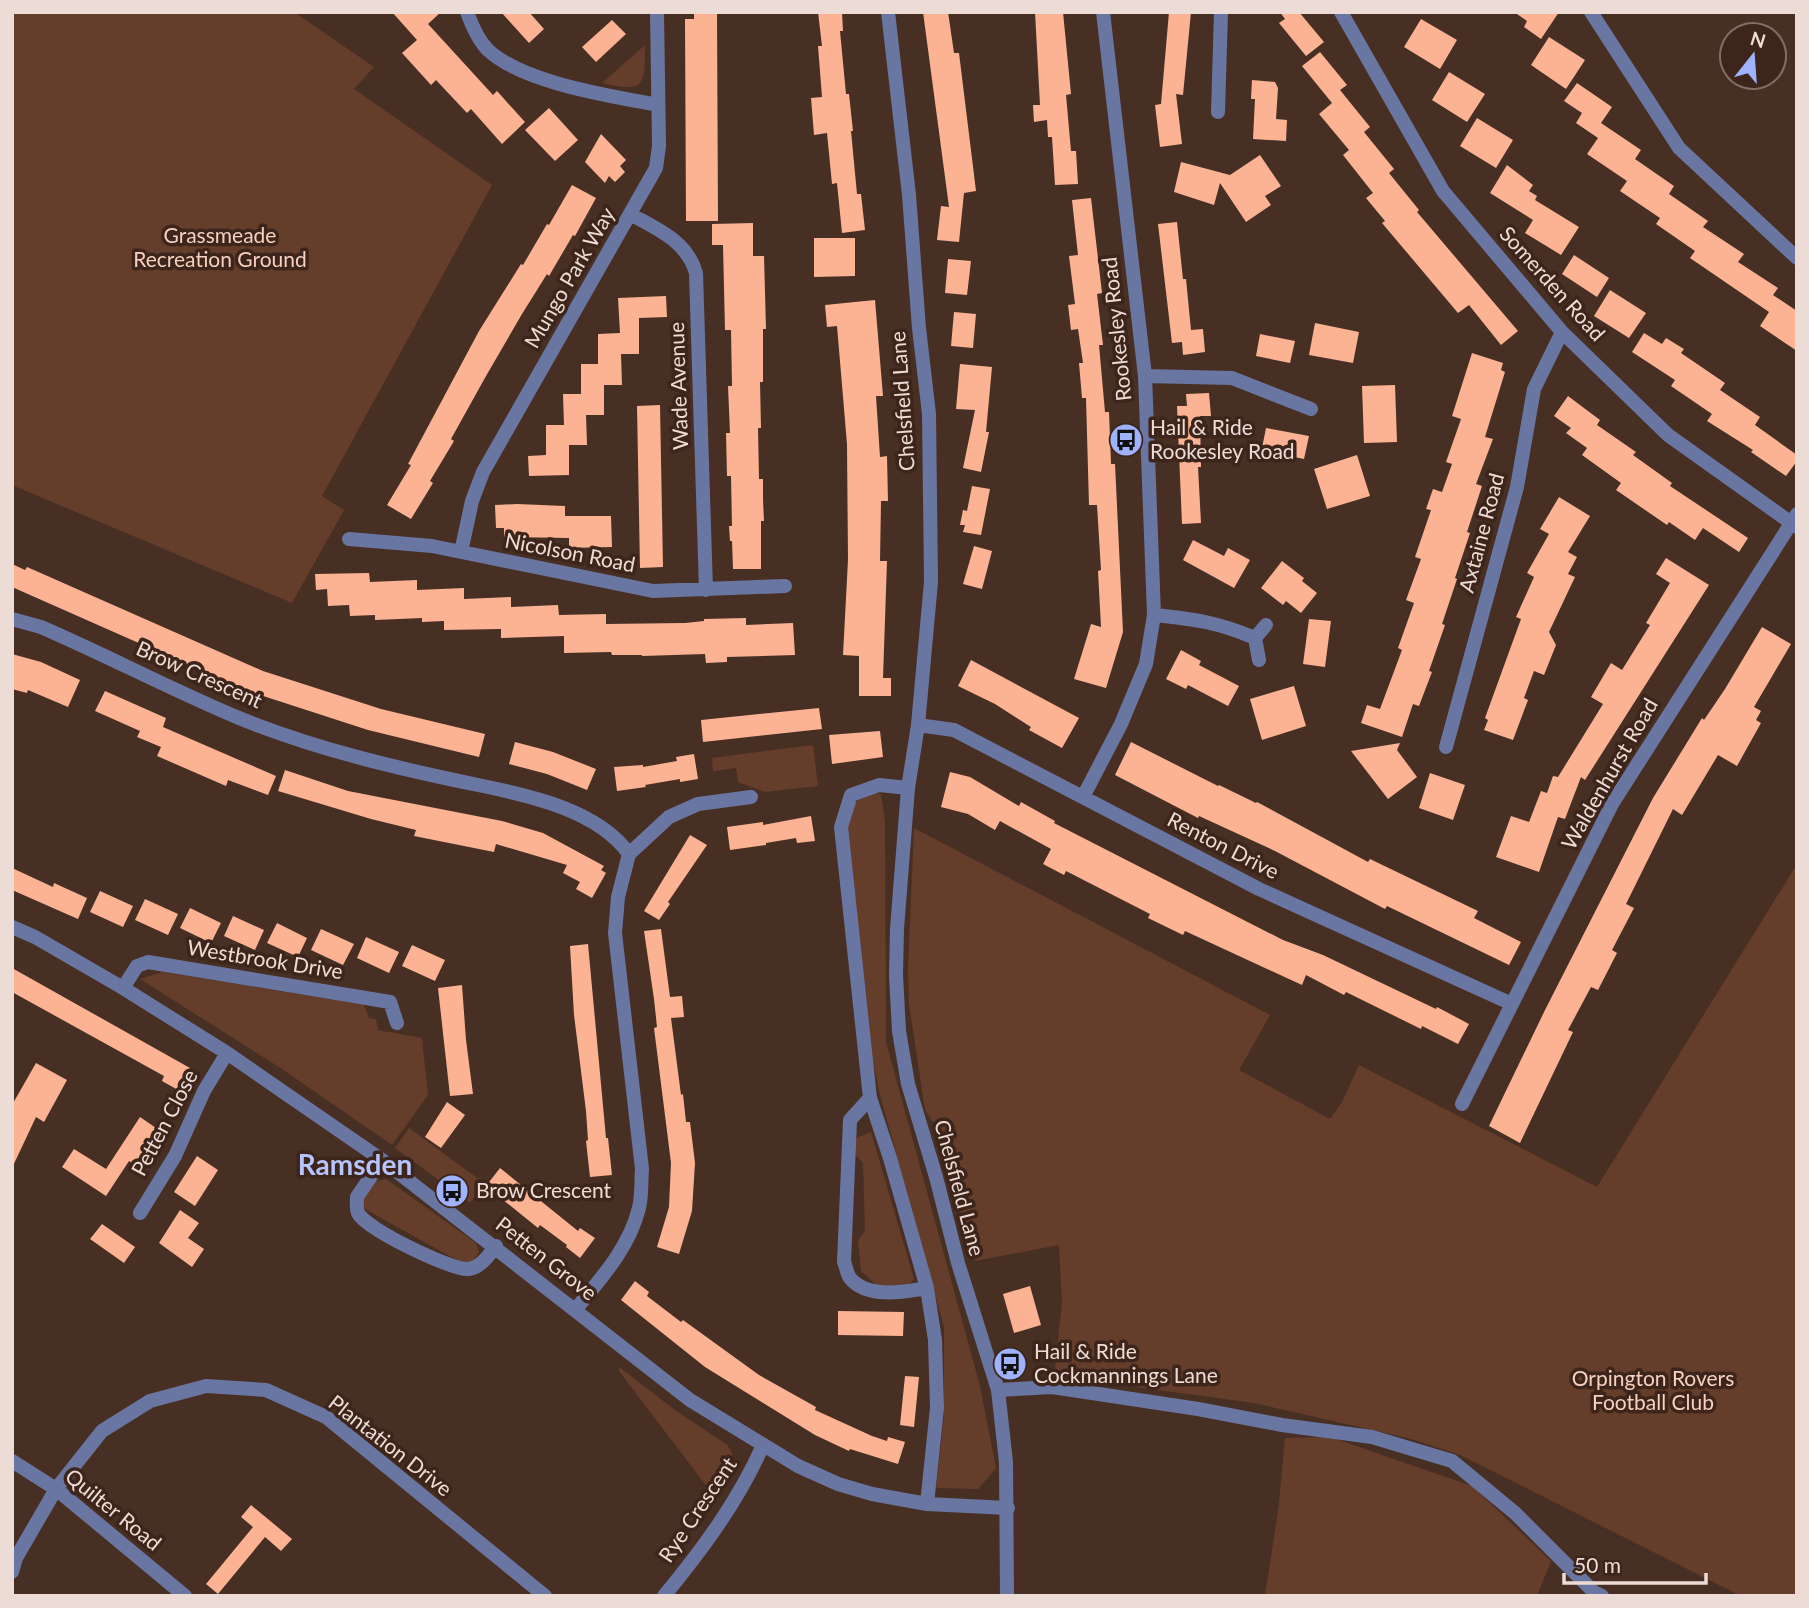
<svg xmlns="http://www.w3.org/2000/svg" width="1809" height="1608" font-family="Lato,sans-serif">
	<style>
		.green { fill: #653d2b }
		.building { fill: #fbb394 }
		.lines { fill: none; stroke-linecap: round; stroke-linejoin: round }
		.minor { stroke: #6a76a2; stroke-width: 14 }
		.tertiary { stroke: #6a76a2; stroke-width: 14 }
		.labels { text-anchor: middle; stroke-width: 7; stroke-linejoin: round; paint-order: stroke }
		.park-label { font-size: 21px; fill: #f7d0bf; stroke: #3d251b }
		.street-label { font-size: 21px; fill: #eddcd5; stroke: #3d251b }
		.poi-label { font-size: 21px; fill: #eddcd5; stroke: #3d251b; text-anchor: start }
		.district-label { font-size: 28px; font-weight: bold; fill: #b5c4fc; stroke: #3d251b }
	</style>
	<rect width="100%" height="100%" fill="#482f24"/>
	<path class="green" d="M12,12h282l80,55 -20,22 138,96 -170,311 22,14 -52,93 -280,-118z
		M645,45c0,41 0,48 -43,38z
		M813,745l5,41 -53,6 -27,-10 -2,-14 -23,3 -1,-13z
		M874,793l7,1 4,27 1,221 94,344 16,82 -18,21 -42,-1 8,-72v-89l-64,-232 -12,-58 -22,-215 11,-22z
		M914,828l356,187 -31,55 91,49 12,-17 17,-37 238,122 200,-323v732h-56l-281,-141 -52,-17 -154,-35 -200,-27 8,-73 -3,-58 -84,16 -40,-136 -10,-15 -16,-106 -1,-36z
		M162,972l202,33 5,13 7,1 2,11 44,8 6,57 -36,50 -110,-76 -142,-90z
		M409,1128l75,55 -14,20 -75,-55z
		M871,1132l43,147 -7,8 -29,-1 -17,-15 -3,-30 7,-11 -2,-67 -9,-10v-14z
		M386,1179l90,64 3,9 -7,11 -8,1 -99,-55 -3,-8 14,-20z
		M619,1367l56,43 51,34c17,17 -2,35 -12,52l-95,-125z
		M1330,1437l142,49 79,75 -14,35h-272l14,-92 6,-66z"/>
	<path class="building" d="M392,12h49l-13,12 65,71 4,-4 28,31 -23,22 -31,-35 -4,4 -31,-33 -5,5 -29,-32 15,-13z
		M501,12h28l15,17 -15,14z
		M694,12h23l1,209h-32l-1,-202h9z
		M818,12h24l1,19h-3l6,63h3l4,37h-2l6,63h4l4,36 -23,3 -5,-50 -5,1 -5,-51 -13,2 -3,-37 11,-1 -4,-51h4z
		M923,12h25l6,41h5l17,138 -12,2 -5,49 -22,-2 4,-34 8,1z
		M1035,12h28l8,82 -5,1 5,56h5l2,33 -23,1 -3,-48h-4l-1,-17 -13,2 -1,-17h7z
		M1169,12h22l-8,83 -7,-1 6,50 -22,3 -5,-42 6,-1z
		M1280,12h19l25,30 -18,14 -27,-33 6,-4z
		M1514,12h45l-18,27 -17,-12 3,-6z
		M1421,19l36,21 -17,29 -36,-22z
		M612,20l14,14 -30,28 -14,-15z
		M1549,37l36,23 -19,29 -35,-24z
		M1320,52l27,33 -7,5 30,37 -6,5 30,37 -5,4 30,37 -2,2 101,119 -17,14 -32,-40 -11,8 -76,-90 3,-2 -19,-23 7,-5 -30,-38 6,-5 -30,-36 13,-11 -30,-37z
		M1449,72l36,22 -18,28 -35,-22z
		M1252,80l23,2 3,6 -2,31 11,1 -1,21 -33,-2 2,-40h-4z
		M1577,83l35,24 -11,16 40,27 -6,9 39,27 -5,8 39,27 -5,6 41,27 -6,8 40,26 -5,7 24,16v40l-37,-25 9,-14 -79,-54 5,-7 -39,-27 4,-6 -40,-27 7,-10 -40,-27 11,-16 -22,-15 6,-10 -18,-12z
		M549,108l29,32 -23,21 -30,-31z
		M1477,118l36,22 -17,28 -36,-22z
		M601,134l25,26 -6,6 5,6 -10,10 -6,-6 -4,7 -20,-21z
		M1260,155l21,31 -16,10 6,9 -25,17 -26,-39 -6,22 -40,-13 7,-30 49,13z
		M1507,165l26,20 -4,6 8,5 -2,4 44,27 -18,28 -36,-22 8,-13 -43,-27z
		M572,185l24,13 -21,38 -2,-1 -24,41 -2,-2 -25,40 -36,62 -35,63 3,2 -24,40 3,2 -22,36 -24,-14 24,-40 -3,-1 71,-133 42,-67 2,1 24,-41 2,1z
		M1091,198l11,95 -5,1 6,51h-4l6,67h4l2,52h4l8,168 -17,56 -32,-9 17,-55 10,3 -3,-56 3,-1 -4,-65h-8l-3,-107h-4l-3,-35h4l-5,-34 -7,1 -3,-25 7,-1 -6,-48 9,-1 -6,-55z
		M1177,222l6,57h3l5,51 12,-1 2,23 -22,3 -1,-13 -10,1 -14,-119z
		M753,223v33h11l2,73h-3v53h-3l1,46h-3l1,51h4v21l1,21h-3v48h-28l-1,-28h-2l-1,-15h3l-1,-50h-4l-1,-43h4l-2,-47h4l-1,-56h-6l-2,-85h-11v-21z
		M814,238h41v38l-41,1z
		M1574,255l35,23 -12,19 -35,-23z
		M948,259l23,2 -4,34 -22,-2z
		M1610,290l36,23 -17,25 -35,-22z
		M666,296l1,21 -28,1v36h-18l1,31h-18v30h-18l1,30h-18v30l-40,1 -1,-20 18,-1v-30h18l-1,-31h18v-30h17v-30l22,-1 -2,-35z
		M875,300l8,96h-7l4,61 7,-1 1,45h-7l-1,60h7l-4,117h8v18h-32v-40l-16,-1 5,-95 -1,-116 -10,-118 -10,1 -2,-22z
		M954,312l22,2 -3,34 -22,-2z
		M1315,323l44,9 -6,31 -44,-8z
		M1644,333l18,11 4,-6 18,11 -3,4 44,30 -5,7 40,27 -5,8 42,30v6l-11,15 -35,-24 2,-2 -46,-29 5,-7 -41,-28 4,-6 -43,-28z
		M1260,334l35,7 -5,22 -34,-7z
		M1472,353l31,10 -2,7 4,2 -20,65 8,2 -17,45 6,2 -15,46 3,1 -15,45 2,1 -15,45 3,1 -16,46 3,1 -13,34 -6,-2 -11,33 -41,-14 6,-18 13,4 22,-59 -4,-2 16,-45 -8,-3 15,-41 -6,-2 16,-47 -5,-1 7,-20 9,3 10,-28 -6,-2 15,-43 -9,-3z
		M960,364l32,3 -6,65h3l-8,40 -18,-4 12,-58 -19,-1z
		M1395,385l2,57 -33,1 -2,-57z
		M1209,393l2,23h-11l1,51h-3l3,56 -19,1 -5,-118h10l-1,-12z
		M1568,396l32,24 -3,5 39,27 -3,3 39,28 -2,3 78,52 -9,14 -36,-24 -8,12 -26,-18 -2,3 -51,-35 5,-7 -39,-28 5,-7 -21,-15 5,-5 -17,-12z
		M660,405l3,162 -23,1 -3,-162z
		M1266,428l43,8 -5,23 -25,-5 -2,7 -17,-3z
		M1357,455l13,41 -43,13 -13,-40z
		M972,486l18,3 -9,46 -18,-3 2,-7h-5l3,-15 4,1z
		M1559,497l31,19 -22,36 9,5 -9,17 7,3 -26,55 7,13 -12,30 -10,-4 -10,27 4,2 -15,40 -29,-10 4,-10 -3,-2 36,-99 -5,-2 18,-40 -7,-4 22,-39 -9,-5z
		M517,504l48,2v10h46l1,31 -43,1v-10l-65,-1v-9h-8l-1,-23z
		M1193,540l31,16 4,-8 22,12 -16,28 -51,-28z
		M974,546l18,5 -10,38 -19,-5z
		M1666,558l43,27 -124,195 -4,-3 -16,42 -7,-2 -19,55 -43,-15 15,-41 18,6 12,-31 6,2 6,-17 5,1 45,-73 -12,-7 20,-34 11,7 28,-45 -4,-2 24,-40 -14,-9z
		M1282,561l22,17 -2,3 15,12 -16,20 -15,-12 -3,4 -22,-17z
		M12,564l13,6 2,-3 236,104 118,38 104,25 -6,23 -111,-27 -123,-40 -233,-103z
		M369,573l1,9 47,-2v10l47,-2v11l47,-2v10l47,-2 1,10 47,-1v10l79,-1 19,-2v-2l42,-1v7l47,-2 2,32 -68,2v5l-21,1 -1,-9 -63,2v-1h-30l-1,-3 -47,1v-17l-63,2v-9l-57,1v-9l-22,1v-4l-47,2v-5l-25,1 -1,-11 -21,1 -1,-17 -11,1 -1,-16z
		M1309,619l22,2 -6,46 -22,-3z
		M1762,627l29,17 -37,63 7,4 -5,9 5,3 -24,43 -19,-11 -36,60 -9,-6 -47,95 8,4 -22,42 5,3 -19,37 -7,-3 -23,43 5,2 -53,111 -31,-17 56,-116 108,-212 49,-80 2,2 21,-31z
		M1181,650l20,11 -2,4 40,21 -11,20 -40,-21 -2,4 -20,-10z
		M12,654l29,8 39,18 -12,27 -40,-17 -1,3 -15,-4z
		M971,660l108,58 -17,30 -33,-18 2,-3 -36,-23 -37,-18z
		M1294,686l12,40 -44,14 -12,-41z
		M105,691l61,27 -3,9 113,49 -8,19 -40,-15 -2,6 -69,-30 4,-9 -24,-10 3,-6 -45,-20z
		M819,708l3,21 -119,13 -2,-22z
		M880,731l3,26 -51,7 -3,-29z
		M515,742l38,10 43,17 -9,21 -40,-16 -38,-10z
		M1131,742l87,44 1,-1 37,18 1,-1 111,60 2,-3 108,52 -4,7 47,24 -12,23 -122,-59 -2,3 -110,-58 -76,-35 -1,2 -83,-43z
		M1400,743l-3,7 20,27 -29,22 -37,-48z
		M694,754l4,25 -18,3v-3l-35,6 1,2 -29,4 -3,-24 29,-2v2l34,-6 -1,-4z
		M285,770l63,21 154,30 41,12 61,33 -3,4 5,3 -14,25 -16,-9 4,-7 -17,-9 4,-8 -71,-21 -2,8 -80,-16 2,-6 -45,-11 -93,-28z
		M950,772l20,5 49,29 2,-4 34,19 -1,2 229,117 40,15 113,54 1,-2 32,17 -11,20 -36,-18 -1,3 -75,-37 -2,3 -38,-20 -4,10 -117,-54 -2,4 -35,-17 2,-4 -84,-43 -2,4 -21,-11 8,-15 -51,-28 -5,9 -27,-16 -27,-7z
		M1430,773l35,12 -12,35 -34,-12z
		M811,816l4,25 -18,2 -1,-5 -30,5v2l-36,5 -3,-23 36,-5v3z
		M690,835l17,10 -39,57 2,2 -11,16 -15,-9z
		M12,868l41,19 1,-4 33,15 -9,21 -66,-29z
		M100,891l33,15 -10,21 -33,-15z
		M145,899l33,15 -10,21 -33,-15z
		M190,908l31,15 -10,20 -31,-15z
		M233,916l31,14 -9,20 -31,-14z
		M277,923l30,15 -9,19 -31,-14z
		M321,929l33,15 -11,21 -32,-15z
		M661,929l9,68 12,-1 2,21 -13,1 10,77 2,-1 3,28h4l5,41 -3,48 -13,43 -22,-7 12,-40 2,-44 -17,-135 3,-1 -3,-28 -10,-68z
		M366,937l33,15 -10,21 -32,-15z
		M588,944l18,194h2l4,37 -22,2 -4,-36 2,-1 -2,-29 -12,-96 -4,-69z
		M412,945l33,15 -10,21 -33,-15z
		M12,968l178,100 -12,22 -16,-9 2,-5 -152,-84z
		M462,985l4,55 7,54 -23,2 -12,-108z
		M36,1063l31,17 -23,42 -8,-5 -24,51v-63z
		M447,1102l18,13 -24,33 -16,-11z
		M140,1117l19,13 -23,36 -7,-5 -23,35 -44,-29 12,-18 32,20z
		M197,1156l21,14 -23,36 -21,-14z
		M500,1168l78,63 2,-3 15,10 -15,20 -14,-11 1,-2 -27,-20 -2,3 -52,-42z
		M180,1210l19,13 -11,15 16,11 -12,18 -33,-24z
		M102,1224l33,23 -11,16 -34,-24z
		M635,1281l14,11 -2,4 34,26 2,-2 76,55 57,32 -1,3 57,26 15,5 1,-4 17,5 -7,22 -48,-15 -1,2 -34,-16 -110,-68 -84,-67z
		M1030,1286l11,39 -27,8 -11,-39z
		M838,1311l66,1 -1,24 -65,-1z
		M905,1376l14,1 -5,50 -14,-2z
		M251,1505l41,34 -11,12 -16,-14 -47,57 -12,-10 47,-57 -12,-10z"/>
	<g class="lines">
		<path class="minor" d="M467,12c5,14 11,28 21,38 35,33 123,46 170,55
			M1341,12l102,179 119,141 106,103 129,92
			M1218,112l3,-100
			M630,214c27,15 57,27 66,59l10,317
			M1145,376l87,2 79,31
			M349,539l83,7 221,45 132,-5
			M461,552l11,-51 11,-29 173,-304 3,-22 -2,-134
			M1154,615c40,4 63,7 101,23l4,22
			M12,619l29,8c67,29 131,63 198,91 79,32 161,51 244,68 48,10 116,25 146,68l-11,43 -3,36 27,236c-1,13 0,27 -3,39 -10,40 -37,69 -63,101
			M1255,638l11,-13
			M918,725l36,5 305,159 253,115
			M1446,747l71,-260 17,-98 28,-57
			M908,788l-29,-3 -28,10 -10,32 29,271 -20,22 -6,142c2,4 3,12 6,16 17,21 54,14 77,10
			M1083,797l38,-73 25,-60 8,-49 -9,-239 -42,-364
			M629,854l40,-37 29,-13 53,-7
			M12,927l23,10 88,51 104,65 155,107 308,240 108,66 40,18 34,10 55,10 81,4
			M123,988l14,-22 11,-4 242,40 7,21
			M870,1098l20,60 37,130 8,52 2,68 -10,96
			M1462,1104l150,-300 185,-290
			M382,1160l-25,37c0,4 -1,11 1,16 8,16 91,56 109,56 13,0 22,-14 29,-23
			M140,1213l35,-57 29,-65 23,-38
			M998,1390l54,-3 146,22 84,16 90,12 80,24 63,52 79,79 8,4
			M12,1461l44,28 129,107
			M12,1572l4,-14 40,-69 46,-58 48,-30 56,-15 60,4 60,27 219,179
			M664,1596c38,-46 75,-96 99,-151"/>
		<path class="tertiary" d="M888,12l21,183 10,133 10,86 2,168 -13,143 -10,63 -11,141 -1,46 3,56 9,53 28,93 22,86 40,127 8,72 1,134
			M1591,12l88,136 118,110"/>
	</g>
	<defs>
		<symbol id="bus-disc" viewBox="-11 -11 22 22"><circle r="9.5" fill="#9fb3fd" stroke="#3d251b"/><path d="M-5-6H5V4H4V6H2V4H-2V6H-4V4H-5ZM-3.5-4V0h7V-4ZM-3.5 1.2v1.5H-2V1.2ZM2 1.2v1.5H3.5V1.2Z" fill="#111"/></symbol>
	</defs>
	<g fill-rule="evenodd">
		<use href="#bus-disc" x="1107" y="421" width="38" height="38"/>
		<use href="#bus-disc" x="433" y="1172" width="38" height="38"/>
		<use href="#bus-disc" x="991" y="1345" width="38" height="38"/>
	</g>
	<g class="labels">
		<g class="park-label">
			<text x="220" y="243">Grassmeade<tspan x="220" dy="24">Recreation Ground</tspan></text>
			<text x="1653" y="1386">Orpington Rovers<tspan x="1653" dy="24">Football Club</tspan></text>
		</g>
		<g class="street-label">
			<text transform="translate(570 278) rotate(-60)" y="7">Mungo Park Way</text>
			<text transform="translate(1552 284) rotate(48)" y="7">Somerden Road</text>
			<text transform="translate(1117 329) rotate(-96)" y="7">Rookesley Road</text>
			<text transform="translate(679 386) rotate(-92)" y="7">Wade Avenue</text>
			<text transform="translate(903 401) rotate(-94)" y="7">Chelsfield Lane</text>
			<text transform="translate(1482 533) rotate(-75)" y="7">Axtaine Road</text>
			<text transform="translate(570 553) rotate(11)" y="7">Nicolson Road</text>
			<text transform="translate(199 675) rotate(24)" y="7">Brow Crescent</text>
			<text transform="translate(1610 774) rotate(-60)" y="7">Waldenhurst Road</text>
			<text transform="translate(1223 846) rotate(27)" y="7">Renton Drive</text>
			<text transform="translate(265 960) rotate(9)" y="7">Westbrook Drive</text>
			<text transform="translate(165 1123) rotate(-62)" y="7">Petten Close</text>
			<text transform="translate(959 1188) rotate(75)" y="7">Chelsfield Lane</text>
			<text transform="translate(546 1259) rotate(38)" y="7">Petten Grove</text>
			<text transform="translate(390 1446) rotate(38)" y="7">Plantation Drive</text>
			<text transform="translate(113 1510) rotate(39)" y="7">Quilter Road</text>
			<text transform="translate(698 1510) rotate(-56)" y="7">Rye Crescent</text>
		</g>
		<g class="poi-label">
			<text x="1150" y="435">Hail &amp; Ride<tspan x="1150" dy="24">Rookesley Road</tspan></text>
			<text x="476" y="1198">Brow Crescent</text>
			<text x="1034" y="1359">Hail &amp; Ride<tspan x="1034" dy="24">Cockmannings Lane</tspan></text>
		</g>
		<g class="district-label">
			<text x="355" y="1175">Ramsden</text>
		</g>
	</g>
	<rect width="1809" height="1608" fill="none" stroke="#eddcd5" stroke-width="28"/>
	<g transform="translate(1753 56) rotate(17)"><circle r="33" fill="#3d251b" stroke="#836e65" stroke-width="2"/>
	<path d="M0-5L12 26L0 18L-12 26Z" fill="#9fb3fd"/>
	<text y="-10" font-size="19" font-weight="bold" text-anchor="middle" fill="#eddcd5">N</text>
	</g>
	<path d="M1564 1573v10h142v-10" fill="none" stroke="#eddcd5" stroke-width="3.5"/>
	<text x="1574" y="1573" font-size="21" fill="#eddcd5" stroke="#3d251b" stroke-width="5" paint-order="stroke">50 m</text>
</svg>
